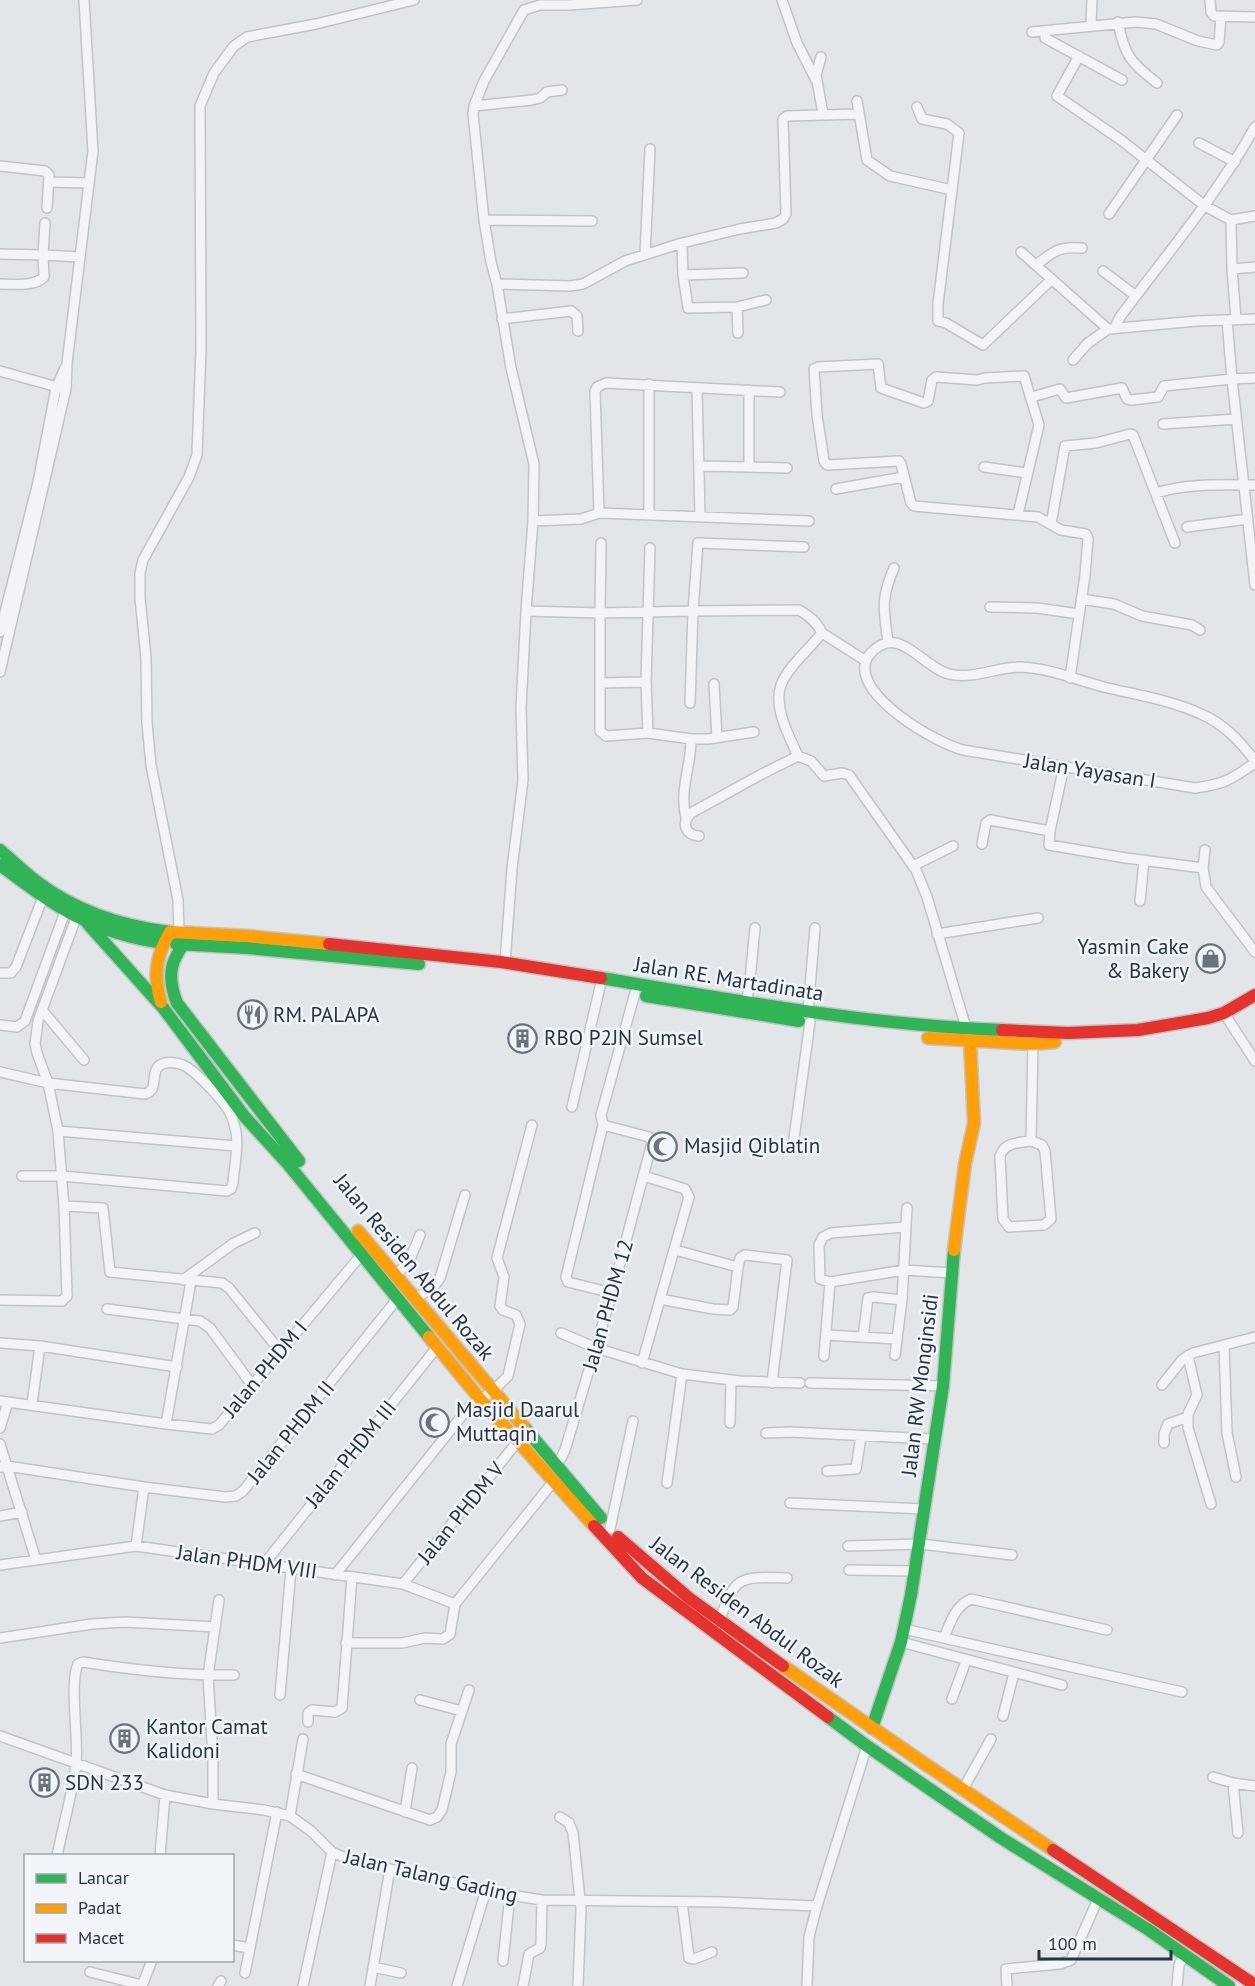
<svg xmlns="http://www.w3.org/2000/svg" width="1255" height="1986" font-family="'PT Sans',sans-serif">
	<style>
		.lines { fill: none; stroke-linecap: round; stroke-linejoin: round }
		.street-casing { stroke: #c1c4c7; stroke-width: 12 }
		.fast-casing { stroke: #c1c4c7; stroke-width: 15 }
		.slow-casing { stroke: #c1c4c7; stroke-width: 15 }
		.jam-casing { stroke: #c1c4c7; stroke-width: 15 }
		.street { stroke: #f3f4f5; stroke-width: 9 }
		.fast { stroke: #30b455; stroke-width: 12 }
		.slow { stroke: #ff9f0a; stroke-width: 12 }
		.jam { stroke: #e5322d; stroke-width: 12 }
		.labels { text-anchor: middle; stroke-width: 5; stroke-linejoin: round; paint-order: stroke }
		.street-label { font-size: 21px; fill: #273444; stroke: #f1f4f8 }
		.poi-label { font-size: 21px; fill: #273444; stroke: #f1f4f8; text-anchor: start }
	</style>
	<rect width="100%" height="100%" fill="#e3e6e9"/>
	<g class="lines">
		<defs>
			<path id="street" d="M782,0l15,43 19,37
				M1210,0l1,12 3,4 41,1
				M1118,22c6,33 13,41 39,61
				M1091,24l1,-24
				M1032,32l103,-10 21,2 42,17 19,4 2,-3 2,-26
				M1045,38l77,42
				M1079,56l-22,40 64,44 84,66 26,14
				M821,57l-5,18 7,39
				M857,101l10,59 23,16 62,14
				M474,106l58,-6 8,-2 7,-6 15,-2
				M917,107l5,12 25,5 12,9 -21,171v17l8,2 37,22 68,-65
				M1199,143l36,19
				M0,166l45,5 4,4 -2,33
				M49,182l39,1
				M1109,214l68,-99
				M484,220l108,1
				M45,223l-2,32 37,2
				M682,243l1,32 5,33 49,-1 29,-7
				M1021,252l87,77
				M0,254l43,1 1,22c-10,10 -31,7 -44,7
				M645,254l5,-105
				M1036,265c18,-14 23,-19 46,-17
				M1232,269l23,-2
				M1103,271l33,25
				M683,275l60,-2
				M497,284l73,2 13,-2 42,-23 57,-18 58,-14 36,-6 7,-4 3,-5 -3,-95 4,-3 71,-2
				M737,307l1,26
				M502,319l69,-8 6,5 1,15
				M1236,319l-4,-50 -1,-49 24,-4
				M1227,320l5,59 23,206
				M1114,329l6,-12c47,-63 97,-122 135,-190
				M1073,360l15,-17 20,-14 89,-8 58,-2
				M0,371l61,17
				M649,384v130
				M697,389l3,127
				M749,390v77l38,1
				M1032,397l28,-8 6,9 56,-10 5,11 4,1 27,-3 6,-11 68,-7 23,-1
				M1163,424l73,-5
				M700,466l49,1
				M984,467l43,6
				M836,489l68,-12
				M1156,493c30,-10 67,-8 99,-8
				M599,513l-4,-121 2,-5 9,-4 174,9
				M1018,514l21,-89 -15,-49 -39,2 -8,2 -41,-3 -4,3 -4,21 -4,2 -43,-15 -3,-24 -60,3 -4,2 3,46 7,46 3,4 72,-4 2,3 10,39 3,3 124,11 23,13 25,4 2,5 -3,36 -15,103
				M533,521l48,-2 18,-6 210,8
				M1051,524l14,-78 31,-3 34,-9 3,1 42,108
				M1187,527l61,-8
				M1081,599l33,5 28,12 50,9 8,5
				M990,607l47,1 42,6
				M526,611l7,-90 1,-57 -23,-96 -14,-84 -6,-22 -7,-42 -11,-106 1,-8 10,-25 40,-71 16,-5h29l68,-5
				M0,632l38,-150 18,-94 9,-20
				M822,633l44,28
				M888,643c-4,-33 -8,-43 6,-75
				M0,672l66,-283 1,-26 26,-212 -9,-151
				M600,683l46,-1
				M714,684l3,54
				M690,703l3,-92 -93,2v118l6,5 42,-3 43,6h17l46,-7
				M648,733l-2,-51 4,-134
				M798,756c-9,-20 -25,-49 -17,-71 6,-17 30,-38 41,-52 -5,-11 -13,-17 -23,-23l-106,1 5,-68 106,4
				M1255,761c-15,-20 -31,-37 -54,-47 -30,-14 -65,-19 -97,-27 -27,-7 -55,-19 -84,-20 -23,0 -48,13 -71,7 -21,-5 -42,-36 -63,-31 -9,3 -17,10 -20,18 -12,35 70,82 97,89l232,38c30,-4 35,-8 60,-25
				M1064,766l-14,65 -1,14 77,13 77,10 2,-18
				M686,818c-7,-29 5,-50 5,-79
				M699,836c-14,-1 -18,-13 -8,-23l71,-39 36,-18 13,5 13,15 18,-3 7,2 67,95 11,27 40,134
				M982,844l4,-21 4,-3 60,11
				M913,866l40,-20
				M1203,868l3,19 49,65
				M1140,901l4,-40
				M179,933l-1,-33 -27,-135 -4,-42 -1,-65 -6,-60v-25l3,-13 46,-83 8,-22 4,-106 -1,-243 14,-33 20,-27 13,-9 69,-13 98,-24
				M937,934l101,-16
				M505,963l7,-94 11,-89 -2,-72 5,-97 74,2 1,-70
				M0,973h11l5,-6 27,-70
				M746,1000l3,-10 6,-62
				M42,1010l42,50
				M808,1011l7,-83
				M1224,1013l31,48
				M0,1025l17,2 8,-6 40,-109
				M0,1072l48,11 97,11c16,-4 2,-27 20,-31 6,-1 13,0 18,2 13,6 42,37 48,50 2,5 4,12 5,17 3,16 -2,35 -3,51l-2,6 -4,2 -165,-15h-40
				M572,1107l28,-120
				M58,1131l178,15
				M794,1138l16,-116
				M1031,1141l11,4 3,6 6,68 -7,6 -35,2 -6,-8 -3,-63c5,-14 18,-13 31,-15z
				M1031,1141l2,-97
				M64,1206l39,2 7,64 112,11 7,5 51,63
				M905,1227l-74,6 -8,4 -4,8 1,34 10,3 74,-12 48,3
				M675,1250l63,17 2,-9 5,-3 42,5 -15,123
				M396,1276l14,-17 10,-24
				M183,1280l51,-37 21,-10
				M612,1293l-44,-11 -2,-5 37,-152 -2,-10 34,-122
				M415,1298l17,-9 8,-11 25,-83
				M660,1299l53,10 17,1 3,-3 5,-40
				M0,1300l62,1 5,-5 -3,-90 -6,-75 -10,-48 -11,-30 -2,-9 3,-23 38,-103
				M107,1309l93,12 10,7 42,57
				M561,1333l35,15 86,26 58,7 60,2
				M826,1335l71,4
				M863,1337l5,-39 6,-1 28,3
				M0,1343l40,3
				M1224,1345l3,88 9,44
				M895,1355l7,-55 5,-92
				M824,1356l6,-74
				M642,1363l47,-166 -4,-8 -41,-13
				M810,1383l133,3
				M1162,1385l20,-25 7,-5
				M0,1401l166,23 46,5 7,-4 143,-171
				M32,1404l8,-58 137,21
				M730,1423l1,-43
				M166,1424l25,-143
				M0,1428l8,-26
				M766,1433l24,-1 143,7
				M1164,1443v-9l4,-10 20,-7
				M0,1444l36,116
				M555,1463l6,-5 4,-8 47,-157 40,-150 -3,-6 -46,-12
				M0,1467l7,-1 137,21 81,10 11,-1 7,-5 155,-193
				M827,1471l29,-2 5,-33
				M667,1483l15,-109
				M790,1503l134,6
				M1211,1504l-23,-76v-14l9,-19 -9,-39 5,-3 62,-16
				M0,1516l22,-4
				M610,1529l23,-108
				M136,1546l8,-59
				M848,1546l73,-2 91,11
				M264,1564l174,-218
				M0,1565l136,-19 267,38 52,20
				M849,1570l66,1
				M335,1575l134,-168 24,-16 15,-15 12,-52 -4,-9 -13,-5 -3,-4 4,-29 -7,-19 35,-133
				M403,1584l115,-143
				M720,1620c15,-46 21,-43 67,-42
				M904,1629l278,63
				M0,1638l92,-14 33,-2 90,5
				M944,1638c6,-15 11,-32 27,-39l136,31
				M901,1642l161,43
				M346,1643h56l23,-5 18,1 7,-5 5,-30 98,-122
				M280,1695l11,-126
				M952,1699l14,-38
				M420,1700l42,11
				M1003,1716l11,-43
				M308,1722v-9l4,-3 23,2 7,-4 10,-131
				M0,1736l165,59 48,9 51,6 26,6 21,15 21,21 20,9 158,34 32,5 180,2 95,4
				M296,1774l134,46 7,-3 5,-7 9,-38v-28l18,-54
				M1213,1777l20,6 22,3
				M1233,1783l5,50
				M962,1791l29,-52
				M213,1804v-47l-5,-81 11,-76
				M405,1812l7,-44
				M290,1816l13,-77
				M560,1817l9,6 4,10 8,76 -3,77
				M57,1856c6,-30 15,-61 19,-91 3,-25 -7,-82 2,-101l5,-2c50,8 101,14 151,13
				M160,1856l5,-61
				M682,1902l7,56 5,1 18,-7
				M232,1945l18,3
				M503,1961l7,-66
				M373,1967l28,6
				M90,1972l52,13
				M245,1973l32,-161
				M142,1986l10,-26
				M218,1986l3,-5
				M303,1986l29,-134
				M370,1986l20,-117
				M457,1986l29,-96
				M523,1986l6,-32 11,-6 1,-4 1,-44
				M807,1986l2,-49 8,-31 50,-160
				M1007,1986l-1,-17 54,-5 11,-4 27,-61
				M1177,1986l2,-21 5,-10"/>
			<path id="fast" d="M0,850c12,10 23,21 36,31 39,30 85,45 134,51
				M0,865c56,42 92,68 163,78
				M88,924l76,85 81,108 42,46 142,174
				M191,933c-19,26 -26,39 -14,70l122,158
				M176,944l71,4 172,16
				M601,978c133,22 266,47 401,52
				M646,996l153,25
				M524,1427l77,91
				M828,1717l39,29 134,92 148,92 80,56
				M872,1728l29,-86 10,-47 32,-209 11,-136"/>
			<path id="slow" d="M161,1002c-8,-27 -5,-46 9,-70l77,4 82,8
				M928,1038l105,6 22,-2
				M358,1231l166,196
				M954,1250l11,-86 9,-41 -4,-81
				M429,1337l51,62 114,127
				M783,1666l142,98 128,86"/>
			<path id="jam" d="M329,944l172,18 100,16
				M1002,1030l66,3 70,-3 70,-12 16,-5 31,-18
				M594,1526l48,52 186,139
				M618,1537l71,61 94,68
				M1053,1850l202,135"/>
		</defs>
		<use href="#street" class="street-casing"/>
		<use href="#fast" class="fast-casing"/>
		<use href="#slow" class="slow-casing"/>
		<use href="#jam" class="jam-casing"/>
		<use href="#street" class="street"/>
		<use href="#fast" class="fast"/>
		<use href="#slow" class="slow"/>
		<use href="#jam" class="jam"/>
	</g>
	<defs>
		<symbol id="shop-ring" viewBox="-11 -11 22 22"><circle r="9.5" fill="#f1f4f8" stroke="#69727e" stroke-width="1.5"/><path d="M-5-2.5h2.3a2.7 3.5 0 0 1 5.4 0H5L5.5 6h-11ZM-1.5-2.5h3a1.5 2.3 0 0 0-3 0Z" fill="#69727e"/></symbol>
		<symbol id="restaurant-ring" viewBox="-11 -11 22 22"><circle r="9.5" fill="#f1f4f8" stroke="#69727e" stroke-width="1.5"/><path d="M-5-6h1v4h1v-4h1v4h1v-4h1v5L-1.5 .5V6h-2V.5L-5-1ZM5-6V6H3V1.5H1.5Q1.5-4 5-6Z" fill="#69727e"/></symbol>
		<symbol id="building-ring" viewBox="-11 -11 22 22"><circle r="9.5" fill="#f1f4f8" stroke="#69727e" stroke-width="1.5"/><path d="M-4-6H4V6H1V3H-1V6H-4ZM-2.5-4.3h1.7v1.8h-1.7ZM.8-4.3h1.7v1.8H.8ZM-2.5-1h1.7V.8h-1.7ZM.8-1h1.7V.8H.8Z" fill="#69727e"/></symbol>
		<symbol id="mosque-ring" viewBox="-11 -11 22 22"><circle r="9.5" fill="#f1f4f8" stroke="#69727e" stroke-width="1.5"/><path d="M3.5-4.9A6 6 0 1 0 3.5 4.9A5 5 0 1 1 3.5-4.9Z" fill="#69727e"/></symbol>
	</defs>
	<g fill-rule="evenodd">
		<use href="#shop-ring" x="1194" y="942" width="33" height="33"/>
		<use href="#restaurant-ring" x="236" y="998" width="33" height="33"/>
		<use href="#building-ring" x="506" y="1022" width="33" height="33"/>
		<use href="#mosque-ring" x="646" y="1130" width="33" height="33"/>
		<use href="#mosque-ring" x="418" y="1406" width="33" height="33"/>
		<use href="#building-ring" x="108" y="1722" width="33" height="33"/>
		<use href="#building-ring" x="28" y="1766" width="33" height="33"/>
	</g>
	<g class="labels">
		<g class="street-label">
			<text transform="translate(1090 771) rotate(9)" y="7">Jalan Yayasan I</text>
			<text transform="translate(729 979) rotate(9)" y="7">Jalan RE. Martadinata</text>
			<text transform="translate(414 1267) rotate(50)" y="7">Jalan Residen Abdul Rozak</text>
			<text transform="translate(608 1305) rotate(-74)" y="7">Jalan PHDM 12</text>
			<text transform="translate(265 1369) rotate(-50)" y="7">Jalan PHDM I</text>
			<text transform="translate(920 1385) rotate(-83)" y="7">Jalan RW Monginsidi</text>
			<text transform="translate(291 1432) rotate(-51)" y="7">Jalan PHDM II</text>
			<text transform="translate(351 1454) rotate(-51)" y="7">Jalan PHDM III</text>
			<text transform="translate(461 1513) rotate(-51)" y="7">Jalan PHDM V</text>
			<text transform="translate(247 1562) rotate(8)" y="7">Jalan PHDM VIII</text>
			<text transform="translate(747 1612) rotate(37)" y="7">Jalan Residen Abdul Rozak</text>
			<text transform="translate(431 1876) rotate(13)" y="7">Jalan Talang Gading</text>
		</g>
		<g class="poi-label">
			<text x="1189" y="954" text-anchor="end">Yasmin Cake<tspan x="1189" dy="24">&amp; Bakery</tspan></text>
			<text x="273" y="1022">RM. PALAPA</text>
			<text x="544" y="1045">RBO P2JN Sumsel</text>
			<text x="684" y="1153">Masjid Qiblatin</text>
			<text x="456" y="1417">Masjid Daarul<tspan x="456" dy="24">Muttaqin</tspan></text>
			<text x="146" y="1734">Kantor Camat<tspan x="146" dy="24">Kalidoni</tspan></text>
			<text x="65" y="1790">SDN 233</text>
		</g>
	</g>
	<rect x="24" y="1854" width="210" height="108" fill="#f1f4f8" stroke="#a0a7b0" stroke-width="1.5"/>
	<rect x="36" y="1874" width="30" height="9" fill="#30b455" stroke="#a0a7b0" stroke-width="1.5"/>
	<text x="78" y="1884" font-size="18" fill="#273444">Lancar</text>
	<rect x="36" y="1904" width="30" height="9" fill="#ff9f0a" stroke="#a0a7b0" stroke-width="1.5"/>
	<text x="78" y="1914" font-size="18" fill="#273444">Padat</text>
	<rect x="36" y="1934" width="30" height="9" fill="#e5322d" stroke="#a0a7b0" stroke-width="1.5"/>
	<text x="78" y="1944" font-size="18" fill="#273444">Macet</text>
	<path d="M1039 1950v9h132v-9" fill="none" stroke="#273444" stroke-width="3"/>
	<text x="1048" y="1950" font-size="18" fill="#273444" stroke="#f1f4f8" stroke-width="4.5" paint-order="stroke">100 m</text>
</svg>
